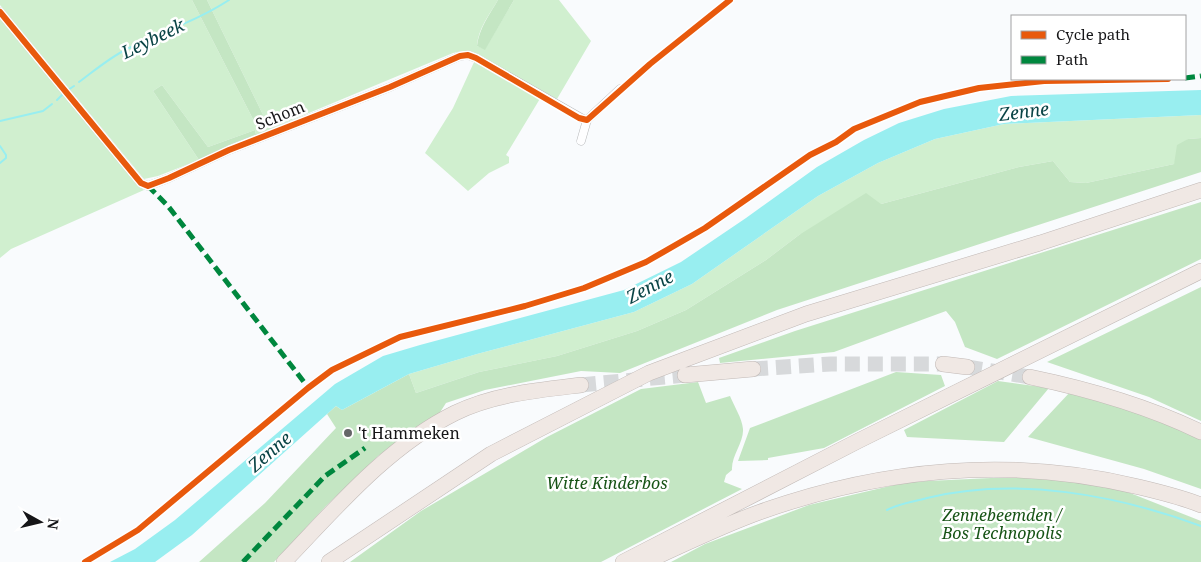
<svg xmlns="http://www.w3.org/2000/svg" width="1201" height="562" font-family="'Noto Serif',serif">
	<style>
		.green { fill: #d0efcf }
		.forest { fill: #c4e6c3 }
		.water { fill: #98eef0 }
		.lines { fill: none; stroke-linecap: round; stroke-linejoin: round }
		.stream { stroke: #98eef0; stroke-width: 2 }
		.motorway-tunnel { stroke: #d7d9db; stroke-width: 15; stroke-dasharray: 15 8; stroke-linecap: butt }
		.minor-casing { stroke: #b9babc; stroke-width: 9 }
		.motorway-casing { stroke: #c1b9b6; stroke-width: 16 }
		.minor { stroke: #fefeff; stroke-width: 8 }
		.motorway { stroke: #f0e8e4; stroke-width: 15 }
		.quiet { stroke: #00873e; stroke-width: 5; stroke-dasharray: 10 5; stroke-linecap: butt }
		.cycleway-casing { stroke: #fff; stroke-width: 9 }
		.cycleway { stroke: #e8590c; stroke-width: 6 }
		.poi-dot { fill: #656668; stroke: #fff; stroke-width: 2 }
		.labels { text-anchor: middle; stroke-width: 5; stroke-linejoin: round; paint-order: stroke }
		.street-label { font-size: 16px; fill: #161618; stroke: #fff }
		.poi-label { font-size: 16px; fill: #161618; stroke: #fff; text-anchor: start }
		.park-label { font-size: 16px; font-style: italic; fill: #165315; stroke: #fff }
		.water-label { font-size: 18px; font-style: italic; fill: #0a4446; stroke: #fff }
	</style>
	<rect width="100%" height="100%" fill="#f9fbfd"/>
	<path class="green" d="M0,0h192l65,127 10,-4 -60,-123h291c-8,14 -20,28 -21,46l8,3 29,-49h45l32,41 -34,58 -83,-46 -12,-2 -9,2 -197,82 -1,-5 -47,17 -46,-62 -9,6 46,69 -41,16 -14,3 -144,-174z
		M0,17l144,173 -133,59 -11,9z
		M475,60l66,37 -35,58 3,2v6l-20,10 -21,18 -43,-38 28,-45z
		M1201,115v23l-13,1 -14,25 -88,19 -16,-1 -17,-21 -34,6 -138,37 -82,31 -33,25 -80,50 -49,21 -80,25 -78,16 -63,21 -7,-19 68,-20 157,-42 58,-28 126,-88 60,-33 57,-24 69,-15z"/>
	<path class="forest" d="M192,0h15l60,123 -10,4z
		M498,0h16l-29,50 -8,-4c2,-18 13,-32 21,-46z
		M162,85l46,62 47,-17 1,5 -57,25 -46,-69z
		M1201,138v34l-424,138 -157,63 -39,-2 -96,19 -39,13 -9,14 -59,39 -52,50 -52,56h-75l66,-59 71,-75 -9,-14 9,-8 6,4 67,-36 7,19 63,-21 78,-16 80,-25 49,-21 80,-50 33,-25 67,-42 15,11 138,-37 34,-6 17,21 16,1 88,-19 3,-19 11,-6z
		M1201,202v57l-204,100 -32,-12 -10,-25 -9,-11 -112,41 -114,11 -1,-5 76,-27z
		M1201,287v134l-52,-24 -102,-35z
		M896,372l45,3 4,11 -121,62 -56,10v2l-30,1 12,-33z
		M998,381l51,7 -45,54 -97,-5 -3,-7z
		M698,382l8,21 24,-7c4,10 12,22 13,33 1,13 -12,27 -11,41l-6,5 -2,7 18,7 -141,73h-251l71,-51 126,-74 94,-48z
		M1071,391l94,30 36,19v49l-57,-20 -116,-32z
		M991,478h61l73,13 76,30v41h-530l34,-18 104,-39 98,-23z"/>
	<path class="water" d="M1201,90v25l-197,9 -69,15 -57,24 -60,33 -126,88 -58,28 -157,42 -68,20 -67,36 -6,-4 -144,129 -37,27h-45l25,-13 40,-29 160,-136 48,-28 37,-11 204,-55 57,-28 65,-44 71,-51 47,-27 35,-17 45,-14 67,-13z"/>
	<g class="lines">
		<path class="stream" d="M79,82c15,-11 30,-24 48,-33 34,-17 70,-28 102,-49
			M68,90l6,-4
			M57,100l6,-6
			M0,121l43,-10 9,-7
			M0,146l6,9v3l-6,5
			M887,510c13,-7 26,-8 40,-12 89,-22 190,-3 274,28"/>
		<path class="motorway-tunnel" d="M967,367l63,10
			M753,369l78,-5h112
			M581,385l104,-10"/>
		<defs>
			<path id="minor" d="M0,12l141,171 7,3 21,-8 60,-28 161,-63 70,-31 8,-1 8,3 107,61 4,1 2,-2 31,-29
				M581,141l6,-21"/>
			<path id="motorway" d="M943,364l24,3
				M685,375l68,-6
				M1030,377c58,12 117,29 171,55
				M284,562c52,-54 103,-115 171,-149 39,-19 84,-23 126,-28
				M329,562l162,-108 158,-81 157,-59 234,-71 161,-53
				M623,562l235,-121 343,-170
				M645,562c38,-17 76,-36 115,-50 123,-44 252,-56 379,-25 21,5 42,10 62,18"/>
		</defs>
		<use href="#minor" class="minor-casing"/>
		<use href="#motorway" class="motorway-casing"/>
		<use href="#minor" class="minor"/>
		<use href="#motorway" class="motorway"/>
		<path class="quiet" d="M1185,78l16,-2
			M148,186l20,20 136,176
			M243,562l82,-86 40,-28"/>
		<defs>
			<path id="cycleway" d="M0,12l141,171 7,3 21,-8 60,-28 161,-63 70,-31 8,-1 8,3 103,60 8,2 63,-56 80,-64
				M85,562l53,-32 170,-142 24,-18 68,-33 125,-31 59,-18 62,-26 59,-34 105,-73 26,-13 18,-13 66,-27 59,-14 65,-7 124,-2"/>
		</defs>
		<use href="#cycleway" class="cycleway-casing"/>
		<use href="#cycleway" class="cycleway"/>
	</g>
	<circle class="poi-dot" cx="348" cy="433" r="5"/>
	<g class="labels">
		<g class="street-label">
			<text transform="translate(280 115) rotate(-22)" y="6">Schom</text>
		</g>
		<g class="poi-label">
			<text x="358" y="439">'t Hammeken</text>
		</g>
		<g class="park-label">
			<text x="607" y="489">Witte Kinderbos</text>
			<text x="1002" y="521">Zennebeemden /<tspan x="1002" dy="18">Bos Technopolis</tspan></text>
		</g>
		<g class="water-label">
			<text transform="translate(153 39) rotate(-26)" y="6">Leybeek</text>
			<text transform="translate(1024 112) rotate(-7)" y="6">Zenne</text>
			<text transform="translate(650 287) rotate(-28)" y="6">Zenne</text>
			<text transform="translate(270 452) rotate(-41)" y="6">Zenne</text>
		</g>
	</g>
	<rect x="1011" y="15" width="175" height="65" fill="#ffffff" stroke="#a2a2a3"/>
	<rect x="1021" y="31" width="25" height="8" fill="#e8590c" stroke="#a2a2a3"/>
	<text x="1056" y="40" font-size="15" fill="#161618">Cycle path</text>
	<rect x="1021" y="56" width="25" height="8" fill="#00873e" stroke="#a2a2a3"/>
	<text x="1056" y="65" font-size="15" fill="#161618">Path</text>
	<g transform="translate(40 522) rotate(98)" stroke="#ffffff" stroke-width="4" paint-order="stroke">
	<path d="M0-4L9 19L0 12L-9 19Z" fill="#161618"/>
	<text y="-8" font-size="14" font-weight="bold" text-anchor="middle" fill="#161618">N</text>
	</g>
</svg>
